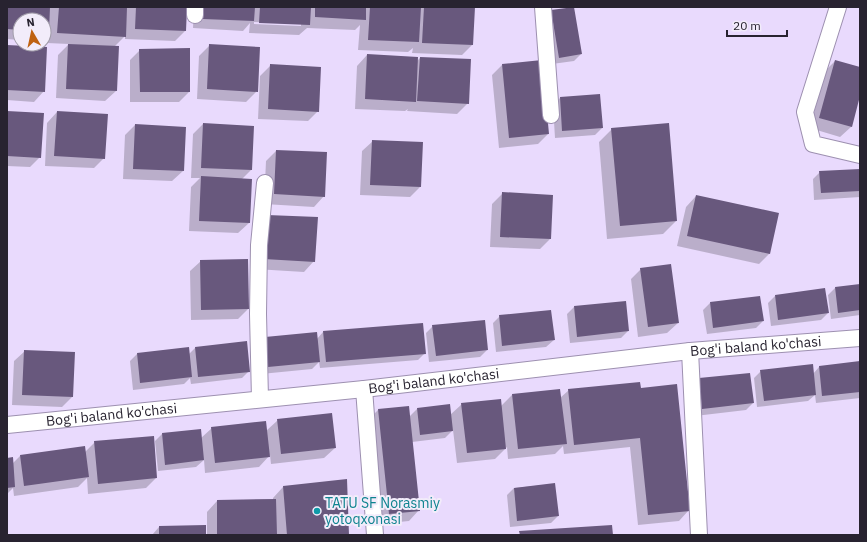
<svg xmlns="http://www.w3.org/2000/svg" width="867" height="542" font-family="'IBM Plex Sans',sans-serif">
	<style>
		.shadow { fill: #0003; fill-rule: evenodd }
		.building { fill: #68587d }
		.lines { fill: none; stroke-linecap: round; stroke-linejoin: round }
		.street-casing { stroke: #9d90b0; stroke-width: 18 }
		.street { stroke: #fff; stroke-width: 16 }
		.culture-dot { fill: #0f9aa8; stroke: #f2ecfa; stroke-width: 1.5 }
		.labels { text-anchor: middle; stroke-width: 4; stroke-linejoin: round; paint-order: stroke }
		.street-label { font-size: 14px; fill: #282330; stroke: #f2ecfa }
		.culture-label { font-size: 14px; fill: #0d838f; stroke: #f2ecfa; text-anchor: start }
	</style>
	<rect width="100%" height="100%" fill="#e9dafd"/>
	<path class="shadow" d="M7,7h179l-1,24 -10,10 -50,-2v-3l-11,11 2,44 -11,10 -49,-3 2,-43 11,-11 -22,-1 1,-12 -4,4v-15h-24v20l-13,-1z
		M194,7h280l-2,38 -10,10 -50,-2 1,-5 -5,4 -50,-2 2,-25 -5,5 -48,-2 -8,7 -50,-2 1,-10 -7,8 -50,-3zM254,22l47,2v2l-47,-2z
		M551,11l30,43 -7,7 -22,3 -8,-46z
		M7,46l37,45 -10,11 -27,-2z
		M209,46l48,45 -11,11 -49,-3 2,-43z
		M140,50l49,42 -10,10h-49v-42z
		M367,55l50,6 3,-3 48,45 -11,11 -50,-3 1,-2 -3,2 -50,-2 2,-43z
		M541,61l7,73 -10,10 -39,4 -7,-73 10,-10z
		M835,61l25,7v24l-9,35 -11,10 -30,-9 15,-57z
		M271,65l47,46 -10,10 -50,-2 2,-43z
		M599,95l3,33 -7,7 -40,3 -2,-33 7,-7z
		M7,112l33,45 -10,10 -23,-1z
		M57,112l47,46 -10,10 -49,-2 2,-43z
		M203,124l50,3 -2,43 -9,9 9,1 -2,43 -11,10 -49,-2 2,-44 9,-9h-9l2,-44z
		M135,125l48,46 -11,10 -49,-2 2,-44z
		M612,129l64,92 -13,13 -56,5 -8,-97z
		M373,141l47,46 -10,10 -50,-2 2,-44z
		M276,151l48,45 -10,11 -50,-3 2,-43z
		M860,170v27l-46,3 -1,-21 7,-7z
		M503,193l49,3 -2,43 -10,10 -50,-2 2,-43z
		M696,196l82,18 -9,40 -10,10 -82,-18 9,-39z
		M257,226l57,35 -10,11 -49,-3z
		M201,261l47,48 -10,10 -47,1 -1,-49z
		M641,269l37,54 -11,10 -29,4 -7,-58z
		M860,285v30l-29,4 -3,-24 7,-7z
		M775,296l53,17 -7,7 -50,6 -3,-23z
		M710,303l53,18 -7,7 -49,6 -4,-24z
		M574,307l54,24 -7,7 -51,5 -3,-29z
		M500,316l54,24 -8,7 -50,5 -3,-29z
		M433,326l54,24 -7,7 -51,5 -3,-29z
		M323,332l102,21 -7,7 -98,8 -1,-6 -7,7 -51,5 -3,-29 59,-6z
		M246,342l3,29 -7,7 -51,6 -1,-6 -6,6 -51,6 -3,-29 7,-7h52l6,-6z
		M25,351l47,46 -10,10 -50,-2 2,-44z
		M860,362v36l-44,5 -1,-8 -7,6 -51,6 -3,-29 7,-7 52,3 6,-7z
		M699,379l54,24 -7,7 -51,6z
		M640,389l49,121 -10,11 -41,4 -8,-78 -66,7 -1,-8 -8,8 -47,5 -1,-12 -12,12 -38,4 -4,-33 -8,8 -33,4 7,68 -10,11 -30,3 -11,-104 10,-10 31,7 8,-8 33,6 12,-11 38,3 12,-12 48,3 9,-8z
		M278,420l57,28 -11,10 -53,6 -1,-9 -11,12 -54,6 -1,-13 -8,7 -38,4 -3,-30 7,-7 39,4 11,-10 54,3z
		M95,442l61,36 -10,10 -58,6 -1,-16 -9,9 -64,9 -1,-8 -6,6v-35l6,4 7,-7 65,-4z
		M346,480l2,55h-141v-23l10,-11 56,-1v-2l10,-11z
		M554,484l4,32 -7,7 -41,4 -3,-32 7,-7z
		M159,527l46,8h-53z"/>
	<path class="building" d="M7,7h43l-1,24h-5v-11h-24v10l-13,-1z
		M59,7h68l-1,30 -69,-4z
		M136,7h51l-1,24 -51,-2z
		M204,7h51l-1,14 -51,-2z
		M260,7h51l-1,18 -51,-2z
		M315,7h51v13l-51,-3z
		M370,7h51l-2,35 -51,-2z
		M424,7h51l-2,38 -51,-2z
		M574,7l8,47 -23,4 -8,-48z
		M68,44l51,2 -2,45 -51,-2z
		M209,44l51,3 -2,45 -51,-3z
		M7,45l40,2 -2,45 -38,-2z
		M190,48v44h-50l-1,-43z
		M367,54l51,3 -2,45 -51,-3z
		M420,57l51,2 -2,45 -52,-3z
		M542,60l7,74 -40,4 -7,-74z
		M835,60l25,7v29l-8,31 -33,-9z
		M270,64l51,3 -2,45 -51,-3z
		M600,94l3,34 -41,3 -2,-34z
		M7,111l37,2 -3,45 -34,-2z
		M57,111l51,3 -3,45 -51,-3z
		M203,123l51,3 -2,44 -51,-2z
		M669,123l8,98 -57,5 -9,-98z
		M135,124l51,3 -2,44 -51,-2z
		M372,140l51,2 -2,45 -51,-2z
		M276,150l51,2 -2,45 -51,-3z
		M860,169v22l-39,2 -2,-22z
		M201,176l51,3 -2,44 -51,-2z
		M502,192l51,3 -2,44 -51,-2z
		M696,195l83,18 -9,41 -83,-18z
		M267,215l51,2 -3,45 -51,-3z
		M248,259l1,50 -48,1 -1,-50z
		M671,264l8,59 -31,4 -8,-59z
		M860,284v26l-22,3 -3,-26z
		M825,288l4,25 -51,7 -3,-25z
		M760,296l4,25 -51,7 -3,-26z
		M626,301l3,30 -52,6 -3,-31z
		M551,310l4,30 -53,6 -3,-31z
		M485,320l3,30 -52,6 -4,-31z
		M423,323l3,31 -100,8 -3,-31z
		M317,332l3,30 -52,5 -3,-30z
		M247,341l3,31 -52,5 -3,-30z
		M189,347l3,30 -52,6 -3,-30z
		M24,350l51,2 -2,45 -51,-2z
		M860,361v31l-38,4 -3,-30z
		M813,364l3,31 -52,6 -4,-31z
		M750,373l4,30 -52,6 -3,-31z
		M640,382l1,6 36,-4 13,127 -42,4 -8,-77 -66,7 -6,-56z
		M560,389l7,55 -49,5 -6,-55z
		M501,399l5,50 -39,4 -6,-50z
		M450,404l3,27 -33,4 -3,-27z
		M409,406l11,105 -31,3 -11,-105z
		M332,413l4,35 -55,6 -4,-35z
		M266,421l4,36 -55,6 -4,-36z
		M201,429l3,31 -39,5 -3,-32z
		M154,436l3,42 -59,6 -4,-43z
		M85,446l4,31 -65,9 -4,-31z
		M13,457l2,30 -8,1v-30z
		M347,479l2,56h-62l-4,-49z
		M555,483l4,33 -42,5 -3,-33z
		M276,499l1,36h-60v-35z
		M206,525v10h-47v-9z
		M612,525l1,10h-93l-1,-4z"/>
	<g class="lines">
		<defs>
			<g id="street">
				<path d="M195,7v8"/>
				<path d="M543,7l8,108"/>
				<path d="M838,7l-33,105 8,32 47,11"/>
				<path d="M690,351l9,184"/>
				<path d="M364,389l11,146"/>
				<path d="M260,399l-2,-85 1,-69 6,-62"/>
				<path id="s1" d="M7,425l357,-36 326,-38 170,-13"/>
			</g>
		</defs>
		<use href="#street" class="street-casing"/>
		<use href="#street" class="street"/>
	</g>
	<circle class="culture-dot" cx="317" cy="511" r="4"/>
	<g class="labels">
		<g class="street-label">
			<text dy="5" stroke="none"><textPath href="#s1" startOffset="753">Bog'i baland ko'chasi</textPath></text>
			<text dy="5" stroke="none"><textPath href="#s1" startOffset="429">Bog'i baland ko'chasi</textPath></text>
			<text dy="5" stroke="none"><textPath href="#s1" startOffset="105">Bog'i baland ko'chasi</textPath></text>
		</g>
		<g class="culture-label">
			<text x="325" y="508">TATU SF Norasmiy<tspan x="325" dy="16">yotoqxonasi</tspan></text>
		</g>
	</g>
	<rect width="867" height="542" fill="none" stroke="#282330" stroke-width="16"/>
	<g transform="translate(32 32) rotate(351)"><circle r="19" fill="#f2ecfa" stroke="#a19ca9"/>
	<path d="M0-3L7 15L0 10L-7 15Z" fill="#bf6211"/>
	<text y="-6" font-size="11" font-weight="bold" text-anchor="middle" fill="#282330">N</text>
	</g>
	<path d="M727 30v6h60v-6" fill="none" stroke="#282330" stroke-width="2"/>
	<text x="733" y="30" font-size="12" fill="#282330" stroke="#f2ecfa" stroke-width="3" paint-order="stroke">20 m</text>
</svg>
